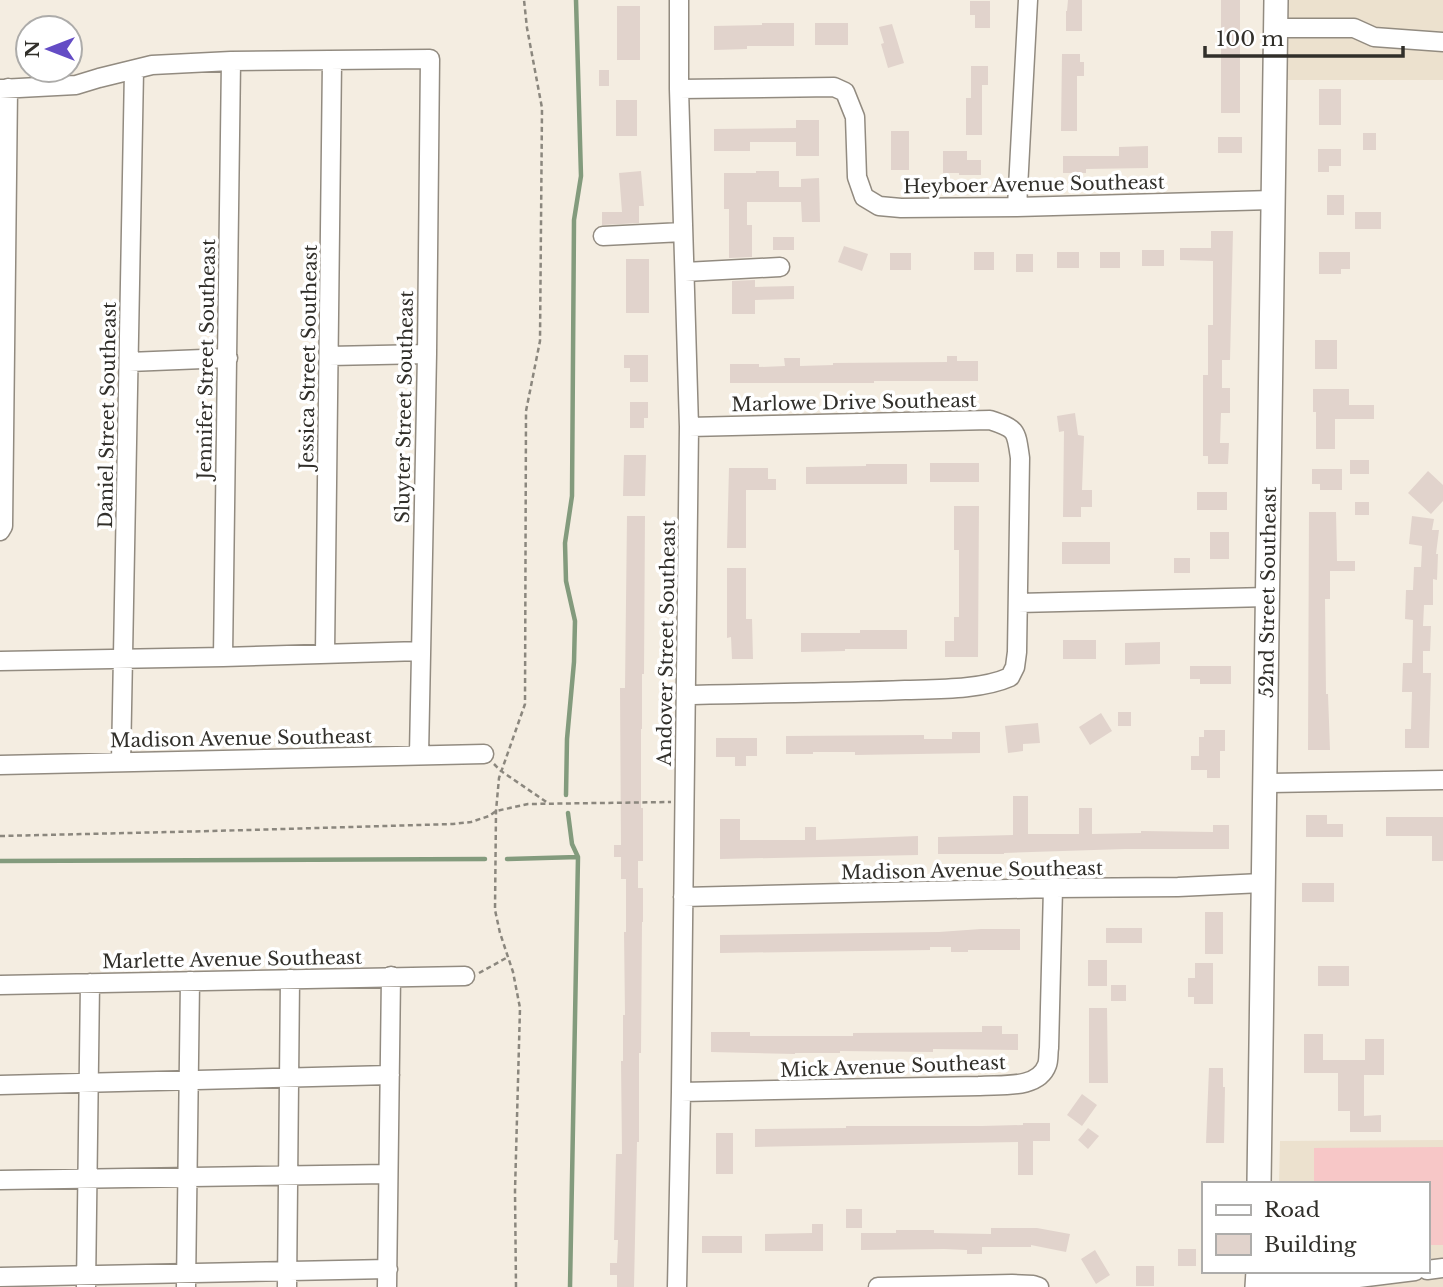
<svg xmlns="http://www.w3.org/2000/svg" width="1443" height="1287" font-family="'Libre Baskerville',serif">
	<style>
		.built { fill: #ece1ce }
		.green { fill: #f7c7c7 }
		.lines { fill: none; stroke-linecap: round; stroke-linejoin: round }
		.stream { stroke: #839b7d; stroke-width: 4.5 }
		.building { fill: #e1d3cc }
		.minor-casing { stroke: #928b80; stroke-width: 21 }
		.major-casing { stroke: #928b80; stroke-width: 26 }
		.path { stroke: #8b877e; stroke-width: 2.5; stroke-dasharray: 5 3.5; stroke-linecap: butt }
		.minor { stroke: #fff; stroke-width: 18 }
		.major { stroke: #fff; stroke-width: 23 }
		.labels { text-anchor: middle; stroke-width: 7; stroke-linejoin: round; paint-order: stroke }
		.street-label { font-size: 19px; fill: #312f2a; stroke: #fff }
	</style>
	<rect width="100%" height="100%" fill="#f4ede1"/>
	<path class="built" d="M1278,0h165v80h-165z
		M1443,1140v147h-166l1,-16h149v-87h-148l1,-43z"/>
	<path class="green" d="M1443,1147v98h-16v-61h-113v-36z"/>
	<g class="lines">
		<path class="stream" d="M566,795l1,-56 7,-77 1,-41 -9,-40 -1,-38 7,-47 2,-276 7,-44 -5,-176
			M568,813l4,31 6,13 -8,430
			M507,859l71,-2
			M0,861l485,-2"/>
	</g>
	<path class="building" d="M1068,0h14v31h-16v-20h1z
		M1221,0h19v113h-19z
		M970,1h20v27h-15v-13h-5z
		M617,6h23v54h-23z
		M762,23h32v23h-47v3l-33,1v-24l48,-1z
		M815,23h33v22h-33z
		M892,24l12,39 -16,5 -7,-24 3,-1 -5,-16z
		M1062,54h18v8h4v14h-7v55h-16z
		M971,66h17v19h-6v50h-16v-37h5z
		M599,70h10v16h-10z
		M1319,89h22v36h-22z
		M616,100h21v36h-21z
		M796,120h23v36h-23v-14h-46v9h-36v-22l82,-1z
		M891,131h18v39h-18z
		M1363,133h13v17h-13z
		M1218,137h24v16h-24z
		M1148,146v22l-62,1v4h-23v-17h56v-9z
		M1318,149h23v17h-12v6h-11z
		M943,151h24v9h14v15h-22v-2h-16z
		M641,171l3,35h-5v17l-37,2v-13h20l-3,-39z
		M756,171h23v16h22v-8l18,-1 1,44h-18l-1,-20h-54v23h5v32l-23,1v-49h-5v-36h32z
		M1327,195h17v20h-17z
		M1355,212h26v17h-26z
		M1211,231h22l-3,129h-8v28h8v25h-9l-1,30h9l-1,21h-20v-8h-5v-81h5v-50h5v-64l-33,-1v-12h31z
		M773,237h21v13h-21z
		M844,246l24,8 -6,17 -24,-9z
		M1142,250h22v16h-22z
		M974,252h20v18h-20z
		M1057,252h22v16h-22z
		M1100,252h20v16h-20z
		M1319,252h31v17h-9v5h-22z
		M890,253h21v17h-21z
		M1016,254h17v18h-17z
		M626,259h23v54h-23z
		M755,280v7l39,-1v13l-39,1v14h-23v-33z
		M1315,340h22v29h-22z
		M624,355h24v27h-18v-14h-6z
		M947,356h10v5h21v20h-104v2h-144v-19h29v3l26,-1 -1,-8h16v8l33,-1v-2l114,-1z
		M1313,389h36v16h25v14h-39v30h-19v-37h-3z
		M630,402h18v16h-4v10h-14z
		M1075,413l3,22 6,1 -2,54h10v17h-11v10h-18l1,-86 -5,1 -2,-16z
		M624,455h22l-1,41h-22z
		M1350,460h19v14h-19z
		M930,463h49v19h-49z
		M866,464h41v20h-101v-17l60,-1z
		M729,468h39v11h8v11h-30v58h-19z
		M1312,469h30v21h-22v-6h-8z
		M1428,471l15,14v16l-12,13 -23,-21z
		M1197,492h30v18h-30z
		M1355,502h14v13h-14z
		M954,506h25l-1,151h-33v-16h9v-24h5v-67h-5z
		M1309,512h27l1,49h18v10h-25v28h-5l1,95h2l2,56h-22z
		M627,516h18l-1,158h-2v55h-1v79h2v53h-5v27h5v34h-1l-1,131h-2v89h-2l-3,145h-17v-12h-7v-12h7l1,-23h-4l2,-86h6l-1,-93h2v-46h2l-1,-83h2v-53h-5v-22h-7v-12h7l-1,-157h5z
		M1412,516l22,3 -2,11h7l-3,24h2l-1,26 -4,-1v26h-9l-1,21h8l-1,25h-7v22h8l-2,75h-24v-19h6l1,-37h-10l1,-29h9l1,-43 -8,-1 1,-29h7l1,-23h7l1,-21 -13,-2z
		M1210,532h19v27h-19z
		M1062,542h48v22h-48z
		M1174,558h16v15h-16z
		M727,568h19v51h6l1,40h-21l-1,-22 -4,1z
		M860,630h47v19h-62v2l-44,1v-19h59z
		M1063,640h33v19h-33z
		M1160,642v22l-35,1v-22z
		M1190,666h41v18h-31v-5h-10z
		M1118,712h13v14h-13z
		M1101,713l11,18 -22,14 -11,-18z
		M1038,723l2,20 -17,1v7l-15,2 -3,-27z
		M1204,730h21v21h-5v27h-13v-8h-16v-14h8v-19h5z
		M952,732h28v21l-125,2v-3h-42v2h-27v-18l138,-1v4h28z
		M716,738h41v18h-11v10h-11v-9h-19z
		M1013,796h15v38h51v-26h13v26l49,-1v-2l72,1v-7h16v24h-104l-121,4v1h-66v-17l75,-2z
		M1306,815h21v9h16v13h-37z
		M1386,817h57v44h-11v-25h-46z
		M720,819h20v21h65v-13h11v13l102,-4v19l-198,4z
		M1302,883h32v19h-32z
		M1205,912h18v42h-18z
		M1106,928h36v15h-36z
		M981,929h39v21h-52v2h-17v-5h-21v3l-210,3v-18l219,-3z
		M1088,960h19v26h-19z
		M1195,963h18v41h-19v-7h-6v-19h7z
		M1318,966h31v20h-31z
		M1111,985h15v16h-15z
		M1089,1008h18l1,75h-19z
		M982,1026h20v8h16v16l-85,-1v3l-93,-1v2h-45v1l-84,-2v-20h39v4h103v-3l129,-1z
		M1304,1034h19v26h42v-21h19v36h-20v41l17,-1v17h-31v-21h-12v-38h-34z
		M1209,1068h14v19h2l-1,56h-18z
		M1082,1094l15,11 -15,21 -15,-11z
		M1023,1123h27v18h-17v34h-15v-33l-263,5v-18l91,-1v-2h136l41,-1z
		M1088,1128l11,8 -11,13 -10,-9z
		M716,1133h17v41h-17z
		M846,1209h16v19h-16z
		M812,1224h11v27h-58v-17l47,-1z
		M991,1228h46l33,6 -4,18 -35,-7v2h-49v7h-15v-4l-23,-1 -83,1v-17h35v-3h38v3l57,1z
		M702,1236h40v17h-40z
		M1178,1249h18v17h-18z
		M1095,1250l15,25 -14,9 -15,-25z
		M1136,1266h18v20h-18z"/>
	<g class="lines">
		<defs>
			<path id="minor" d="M1275,28h79l20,9 69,5
				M0,89l76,-4 23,-7 53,-13 79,-4 199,-2 -3,295 -8,401
				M679,89l155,-2 11,5 10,25 2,60 7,20 15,9 22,2 116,-1 256,-7
				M1017,207l11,-207
				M603,236l80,-4
				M685,272l95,-5
				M329,356l98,-2
				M129,362l99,-4
				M0,531l3,-5 5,-438
				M1018,603l250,-6
				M325,653l7,-592
				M223,657l8,-596
				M0,661l223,-4 198,-6
				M686,695c73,-2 146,-2 219,-5 32,-1 76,0 105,-13l5,-10 2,-15 3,-194c-4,-28 -3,-29 -30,-38l-301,7
				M121,762l13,-692
				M0,765l484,-11
				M1264,783l179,-3
				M683,897l370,-9 125,-1 84,-4
				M0,985l465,-9
				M0,1085l390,-10
				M681,1092l298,-6c21,-2 59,4 68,-21 2,-5 1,-12 2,-17l4,-160
				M0,1180l388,-6
				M1427,1270l16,-2
				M0,1277l388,-8
				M1257,1281l86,-1 72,-9
				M86,1287l4,-304
				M186,1287l4,-306
				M287,1287l3,-308
				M387,1287l4,-311
				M677,1287l4,-195 8,-665 -10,-338v-89
				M878,1287l134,-3 21,1 6,2"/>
			<g id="major">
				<path id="s1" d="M1259,1184l17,-1184"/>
				<path d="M1257,1287l1,-16"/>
			</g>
		</defs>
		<use href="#minor" class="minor-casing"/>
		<use href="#major" class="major-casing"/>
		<path class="path" d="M494,764l7,7 47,32
			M0,836l213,-5 240,-7 18,-2 18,-6 7,-5 32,-7 143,-2
			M479,973l29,-16
			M516,1287l-1,-96 5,-183 -7,-36 -13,-39 -5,-23 1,-99 3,-33 26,-74 1,-293 14,-70 2,-233 -15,-80 -3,-28"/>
		<use href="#minor" class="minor"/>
		<use href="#major" class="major"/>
	</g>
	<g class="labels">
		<g class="street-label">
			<text transform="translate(1034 184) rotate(-1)" y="7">Heyboer Avenue Southeast</text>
			<text transform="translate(308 357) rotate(-89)" y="7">Jessica Street Southeast</text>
			<text transform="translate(206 359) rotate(-89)" y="7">Jennifer Street Southeast</text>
			<text transform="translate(854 402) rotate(-1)" y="7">Marlowe Drive Southeast</text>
			<text transform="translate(404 407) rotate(-89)" y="7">Sluyter Street Southeast</text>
			<text transform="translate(107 415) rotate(-89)" y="7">Daniel Street Southeast</text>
			<text dy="7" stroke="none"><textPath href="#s1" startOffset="592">52nd Street Southeast</textPath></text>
			<text transform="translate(666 643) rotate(-89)" y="7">Andover Street Southeast</text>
			<text transform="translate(241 738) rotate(-1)" y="7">Madison Avenue Southeast</text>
			<text transform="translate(972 870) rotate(-1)" y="7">Madison Avenue Southeast</text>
			<text transform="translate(232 959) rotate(-1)" y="7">Marlette Avenue Southeast</text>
			<text transform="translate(893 1066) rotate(-2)" y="7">Mick Avenue Southeast</text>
		</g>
	</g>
	<rect x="1202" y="1182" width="228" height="91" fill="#ffffff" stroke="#adacaa" stroke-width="2"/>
	<rect x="1216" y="1205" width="35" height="10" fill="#ffffff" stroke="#adacaa" stroke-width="2"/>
	<text x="1264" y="1217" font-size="21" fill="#312f2a">Road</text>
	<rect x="1216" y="1234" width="35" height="21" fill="#e1d3cc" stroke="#adacaa" stroke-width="2"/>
	<text x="1264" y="1252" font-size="21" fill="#312f2a">Building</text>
	<g transform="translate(49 49) rotate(270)"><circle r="33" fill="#ffffff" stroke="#adacaa" stroke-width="2"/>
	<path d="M0-5L12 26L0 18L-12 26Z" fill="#644cc5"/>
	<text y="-10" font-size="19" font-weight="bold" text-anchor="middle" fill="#312f2a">N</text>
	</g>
	<path d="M1205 46v10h198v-10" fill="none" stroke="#312f2a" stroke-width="3.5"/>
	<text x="1216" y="46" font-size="21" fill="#312f2a" stroke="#ffffff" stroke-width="5" paint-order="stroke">100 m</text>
</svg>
